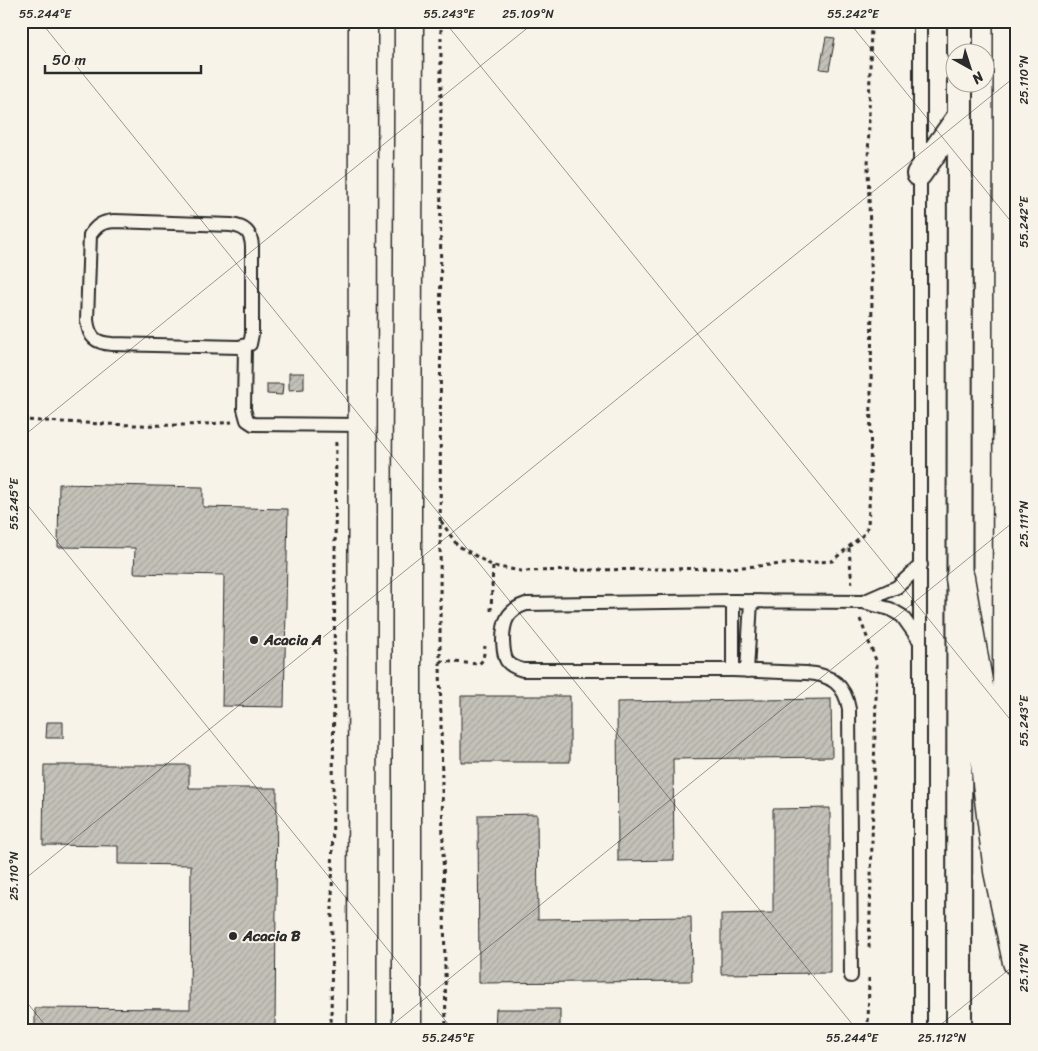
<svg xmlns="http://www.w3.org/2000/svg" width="1038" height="1051" font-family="Sriracha,sans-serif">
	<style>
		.building { fill: url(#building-hatch); stroke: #2b2b2b }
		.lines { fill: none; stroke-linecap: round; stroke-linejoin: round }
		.service-casing { stroke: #2b2b2b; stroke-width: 16 }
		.minor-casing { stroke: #2b2b2b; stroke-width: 28 }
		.secondary-casing { stroke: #2b2b2b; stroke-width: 31 }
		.motorway-casing { stroke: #2b2b2b; stroke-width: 31 }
		.path { stroke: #2b2b2b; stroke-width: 3; stroke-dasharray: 4 4; stroke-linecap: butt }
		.service { stroke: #f7f3e8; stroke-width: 12 }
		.minor { stroke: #f7f3e8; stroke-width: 24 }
		.secondary { stroke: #f7f3e8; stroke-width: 28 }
		.motorway { stroke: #f7f3e8; stroke-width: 28 }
		.ticks { fill: none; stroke: #2b2b2b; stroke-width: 1; stroke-opacity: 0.45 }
		.poi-dot { fill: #2b2b2b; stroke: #f7f3e8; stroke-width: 2 }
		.labels { text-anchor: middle; stroke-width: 4; stroke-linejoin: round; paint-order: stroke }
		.poi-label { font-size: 15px; font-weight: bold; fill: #2b2b2b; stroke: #f7f3e8; text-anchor: start }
		.neatline { fill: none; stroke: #2b2b2b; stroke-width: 2 }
		.ticks-label { font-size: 12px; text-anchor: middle; fill: #2b2b2b }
	</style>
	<defs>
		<pattern id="building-hatch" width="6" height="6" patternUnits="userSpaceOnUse" patternTransform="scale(1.25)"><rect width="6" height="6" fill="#c4c1b9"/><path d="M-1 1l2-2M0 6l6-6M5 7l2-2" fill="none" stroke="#a9a69f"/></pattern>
	</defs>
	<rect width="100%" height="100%" fill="#f7f3e8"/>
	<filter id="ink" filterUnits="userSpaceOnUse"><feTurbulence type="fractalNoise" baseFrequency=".02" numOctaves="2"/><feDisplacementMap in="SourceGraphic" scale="10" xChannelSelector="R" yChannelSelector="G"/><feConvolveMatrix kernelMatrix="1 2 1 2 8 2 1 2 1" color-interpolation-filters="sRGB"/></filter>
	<g filter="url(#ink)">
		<path class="building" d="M826,37l9,1 -6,32 -9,-1z
			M289,373h15v16l-15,1z
			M267,384h16l-1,11 -15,-1z
			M59,484l144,3v20l85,2 -4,198 -62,-1 2,-131 -90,-2 1,-25 -77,-1z
			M461,696h109v66h-109z
			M831,699l1,58 -159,2 1,101 -56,1 -1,-159z
			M47,722h16v16h-17z
			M44,765h145v23h88l-2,242h-240v-22l155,1 1,-144 -73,-1v-18l-75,-1z
			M830,808v165l-109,1v-60l52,-1v-104z
			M537,814l1,105 153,-2 1,64 -213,2 -1,-168z
			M496,1009h64v21h-65z"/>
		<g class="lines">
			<defs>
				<path id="service" d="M114,221l117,4c14,2 20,7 21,21v88l-2,10 -11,3 -127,-3c-17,-1 -23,-7 -25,-24l3,-85c7,-10 12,-13 24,-14z
					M245,346l-1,63 3,11 6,4 110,1
					M863,602l34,-15 24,-22
					M733,670v-69
					M747,671l4,-70
					M851,976l-2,-267c-4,-24 -18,-35 -43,-36l-73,-3h-210c-18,-5 -19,-11 -20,-29 0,-19 4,-31 23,-37l207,-3 130,1 27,7 12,7 17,24
					M920,1030v-1009"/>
				<path id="minor" d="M960,52v-31
					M919,174l41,-58
					M959,1030l1,-948"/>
				<path id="secondary" d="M362,1030l1,-1009
					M407,1030v-535l2,-474"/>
				<path id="motorway" d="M1008,21l-1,723 7,92 3,13
					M960,578l19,109 8,96 11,88 19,91"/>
			</defs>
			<use href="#service" class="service-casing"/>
			<use href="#minor" class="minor-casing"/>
			<use href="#secondary" class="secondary-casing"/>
			<use href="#motorway" class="motorway-casing"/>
			<path class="path" d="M441,21l-1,640 6,369
				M21,420c70,3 141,9 211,2
				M441,521l16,24 36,21 28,5 205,-3 106,-7 32,-27 4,-8 2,-37 2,-196 -4,-125 3,-147
				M849,548l3,38
				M491,611l2,-45
				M860,619l17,44 -8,286
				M440,661l39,3 4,-4 2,-14
				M331,1030l5,-591
				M868,1030l1,-52"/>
			<use href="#service" class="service"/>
			<use href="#minor" class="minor"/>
			<use href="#secondary" class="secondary"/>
			<use href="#motorway" class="motorway"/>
		</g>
	</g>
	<path class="ticks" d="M40,21l817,1009M444,21l573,707M848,21l169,208M21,438l515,-417M21,497l432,533M21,882l996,-807M21,995l28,35M386,1030l631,-511M934,1030l83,-67"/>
	<g class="poi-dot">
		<circle cx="254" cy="640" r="5"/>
		<circle cx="233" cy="936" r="5"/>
	</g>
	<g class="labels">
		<g class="poi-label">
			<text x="264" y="645">Acacia A</text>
			<text x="243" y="941">Acacia B</text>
		</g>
	</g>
	<rect width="1038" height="1051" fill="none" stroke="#f7f3e8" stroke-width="55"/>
	<g transform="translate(970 68) rotate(141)"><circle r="24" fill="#f7f3e8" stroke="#a5a39c"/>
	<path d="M0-4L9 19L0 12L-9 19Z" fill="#2b2b2b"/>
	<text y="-8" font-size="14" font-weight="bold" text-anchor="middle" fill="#2b2b2b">N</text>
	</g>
	<path d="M45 65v8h156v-8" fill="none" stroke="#2b2b2b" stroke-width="2.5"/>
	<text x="52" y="65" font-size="15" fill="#2b2b2b" stroke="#f7f3e8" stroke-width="4" paint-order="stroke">50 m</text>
	<rect x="28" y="28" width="982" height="996" class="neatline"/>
	<g class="ticks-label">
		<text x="45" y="18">55.244°E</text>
		<text x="449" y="18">55.243°E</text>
		<text x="528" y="18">25.109°N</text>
		<text x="853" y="18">55.242°E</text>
		<text transform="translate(1024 80) rotate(-90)" y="4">25.110°N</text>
		<text transform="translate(1024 222) rotate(-90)" y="4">55.242°E</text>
		<text transform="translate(14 504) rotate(-90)" y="4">55.245°E</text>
		<text transform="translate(1024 524) rotate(-90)" y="4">25.111°N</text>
		<text transform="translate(1024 721) rotate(-90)" y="4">55.243°E</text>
		<text transform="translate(14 876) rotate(-90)" y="4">25.110°N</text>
		<text transform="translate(1024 968) rotate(-90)" y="4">25.112°N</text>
		<text x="448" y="1042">55.245°E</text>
		<text x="852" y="1042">55.244°E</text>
		<text x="942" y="1042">25.112°N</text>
	</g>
</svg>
